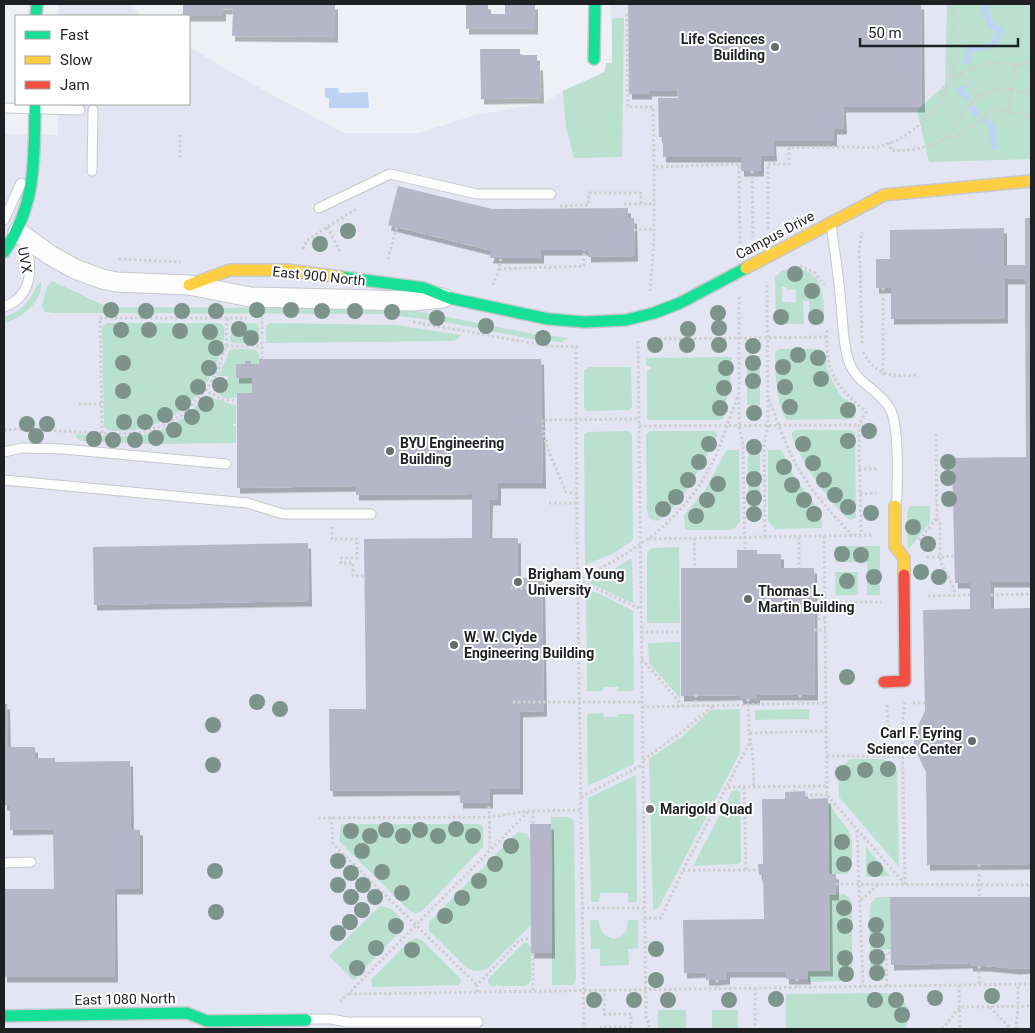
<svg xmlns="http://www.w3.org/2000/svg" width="1035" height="1033" font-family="Roboto,sans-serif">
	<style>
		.built { fill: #e3e5f2 }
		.green { fill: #bae0d0; fill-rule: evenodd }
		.water { fill: #bdd3f3 }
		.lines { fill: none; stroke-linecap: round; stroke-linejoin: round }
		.stream { stroke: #bdd3f3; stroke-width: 6 }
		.building { fill: #b5b7c9; filter: url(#shadow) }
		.lane-casing { stroke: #c7c8cd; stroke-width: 11 }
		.street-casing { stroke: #c7c8cd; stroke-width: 21 }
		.fast-casing { stroke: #c7c8cd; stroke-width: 14 }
		.slow-casing { stroke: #c7c8cd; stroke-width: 14 }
		.jam-casing { stroke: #c7c8cd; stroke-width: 14 }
		.path { stroke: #cfcfd1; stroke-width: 3; stroke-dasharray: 2.5 2.5; stroke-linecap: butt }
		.lane { stroke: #fdfdfe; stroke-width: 9 }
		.street { stroke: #fdfdfe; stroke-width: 19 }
		.fast { stroke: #16e098; stroke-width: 11 }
		.slow { stroke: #ffcf43; stroke-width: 11 }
		.jam { stroke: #f24e42; stroke-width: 11 }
		.tree { fill: #7c948c }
		.poi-dot { fill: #68696d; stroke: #fff; stroke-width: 2 }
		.labels { text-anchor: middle; stroke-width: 4; stroke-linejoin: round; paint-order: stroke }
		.poi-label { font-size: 14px; font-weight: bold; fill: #1f2023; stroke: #fff; text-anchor: start }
		.street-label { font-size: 14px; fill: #1f2023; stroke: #fff }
	</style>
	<defs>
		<filter id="shadow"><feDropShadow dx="3" dy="5.5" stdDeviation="0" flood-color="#0004"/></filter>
	</defs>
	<rect width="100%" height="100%" fill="#eff0f6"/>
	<path class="built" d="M59,4h71l11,12h-83z
		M611,4h420v1025h-1027v-895l54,1v-31h131v-57l47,28 108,58h75l56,-18 69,-12 19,-12 40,-19 9,-11z"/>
	<path class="green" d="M947,4h84v155l-102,3 -12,-52 28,-25z
		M614,18h10l-2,139 -48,1 -8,-31 -3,-36 42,-19 1,-9h6v-43z
		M793,268c32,2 31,30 31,54l-1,2h-13l-1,-23h-6l1,23h-22l-6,-2 -1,-45 7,-6zM782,287h5v3h9v12h-14z
		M52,281l49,23 17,3 263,2 41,3 111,22 35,4 -6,4 -20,-1 -98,-19 -58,-8 -331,-1 -10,-1 -3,-6 5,-19z
		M41,282c1,21 -19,36 -37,41v-6c12,-4 22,-11 28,-22 3,-5 4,-10 9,-13z
		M107,323h111l5,2c3,7 0,18 -2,26 -13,41 -40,69 -82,78 -10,2 -26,4 -34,-1l-1,-3 -2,-96 1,-3z
		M254,323l3,1 2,4 -1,14 -4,2 -22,-1 -2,-3 3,-16z
		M269,323l126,2 66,10 -4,5 -6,1 -185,2v-17z
		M235,349h20l4,4v11h-8l-1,-3h-5v3h-9v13l16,1v15h-15l-1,5h-10l-7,-3 10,-19h-11l12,-26z
		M780,349h40l4,2 4,19 5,13 8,13 12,9 2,13 -3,1 -66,1c-10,-19 -11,-46 -11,-67l1,-2z
		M747,356h13v49h-13z
		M732,357l-2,23 -7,38 -3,2h-71l-2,-2v-48h4v-4h-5l1,-8z
		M587,367h44l1,40 -3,3 -42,1 -3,-4v-37l3,-1z
		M207,395l9,4 -16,18 17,-18 19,7v18h-3v2h3v17l-76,1 -78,-3 -6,-4v-3c39,2 71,8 106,-15 10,-7 16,-17 25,-24z
		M795,430h56l4,2 1,79v6l-4,3 -4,-1c-25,-25 -42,-49 -56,-82v-4z
		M629,431l3,3 1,106 -21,14 -27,11 -1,-131 4,-2z
		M650,431h63l3,1 1,3c-9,20 -40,79 -61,86l-7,-3 -2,-8 -1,-76z
		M729,450h10l1,71 -5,7 -4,2h-46l-1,-15 21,-25 21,-39z
		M768,450h12l3,3 12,25 26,35 1,15 -47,1 -7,-8z
		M748,454h12v52h-12z
		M910,506h20v16l-22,28 -1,-37z
		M835,546h45v49h-13v-33h-32z
		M679,547l1,76h-33v-69l2,-4 5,-2z
		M630,559h2l1,44 -42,-19 -1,-4 28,-13z
		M835,572h23v23h-22z
		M586,589l14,5 33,17 1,80h-16v-4h-14l-1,4h-16z
		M680,642v56l-31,-35 -1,-20z
		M740,709v44l-80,152 -3,4h-4l-4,-150 35,-24 27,-25z
		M809,709v10l-54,1v-10z
		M603,713l1,4h14v-3h16v50l-46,22 -1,-72z
		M850,759h33l14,11 2,97 -60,-70 -1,-27z
		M636,775l1,127h-9v-9h-28l-1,9h-8l-3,-104z
		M738,790l2,2 1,70 -3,2 -45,2 39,-75z
		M828,803l21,28 3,10v23l-3,8 -3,2h-17z
		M551,817h18l3,2 2,3 2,157 -3,6h-21z
		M344,824h136l3,3v20l-60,63 -7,4 -7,-4 -70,-69 2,-16z
		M518,832l9,2 3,7 1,84 -43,43c-7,4 -13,4 -21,0l-36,-35 -2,-3v-8z
		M866,847l24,29 -24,1z
		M845,894l6,6 1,5v71l-6,5 -38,1 -1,-11h23l-1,-76z
		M877,897h13l1,52 -8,1v29l-9,-1 -4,-8v-62l1,-5z
		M380,906c11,0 24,12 23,22l-49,52 -25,-24z
		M590,920h9c0,10 5,17 15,19 11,-2 14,-9 14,-19h10v28l-10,1 1,16 -29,1v-17h-9z
		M416,938l7,3 37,37 1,2 -2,5 -87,2 -1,-7 38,-39z
		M527,942l4,5v32l-2,5 -5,2h-26l-1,-2 -1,2h-5l-3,-4 1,-4 33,-34z
		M886,993c20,4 29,17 19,36h-119v-35z
		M658,1010h28v18h26v-18h26v19h-80z"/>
	<path class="water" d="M325,88h13l1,5 29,-1 1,16h-40v-10h-4z"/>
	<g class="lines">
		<path class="stream" d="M967,62l2,-12 24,-5 7,-14 -9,-6 -7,-16 3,-5
			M963,88l-3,2 7,8
			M972,108l5,6
			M986,121l5,4 3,22"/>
	</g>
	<path class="building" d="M183,4h152v33l-103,-1 1,-27h-10v7h-40z
		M466,4h22v10h17v-10h30v25h-69z
		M628,4h293l1,103h-79l1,22h-10v12h-61l1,15h-13v15h-20v-14h-78v-20h-4l-1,-39h20l-1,-7h-28v3h-20z
		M480,49h40v6h17v10h3l1,33 -60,1z
		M398,186l94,23 136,-1v10h6l1,38 -47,1v-7h-47v8h-51l2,-7 -104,-26z
		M1025,218h6v364h-40v27l40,-1v256l-104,1 -1,-93 -12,-25v-13l11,-23 -2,-101 47,-1v-26h-15l-3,-125 74,-1 -1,-178h-20v39l-114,1v-31h-15v-29h14v-29l114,-2v37h21z
		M259,359h282l2,124h-45v17h-8l-1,38h29v40l24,-1 2,134 -24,1v77h-30v14h-30v-13l-130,1 -1,-82h37l-2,-170 108,-1v-44l-116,1v-9l-119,2v-95h15v-15h-16v-14h9v-3h6v3h8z
		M308,543l1,58 -215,4 -1,-58z
		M737,550h20v4h24v14h33l1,127h-58v4h-17v-4l-59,1v-128h56z
		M4,704h3l1,43h27v11h20v4l75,-1 1,68 9,1v59h-26l1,88h-111v-88h50l-1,-60 -43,1v-25h-6z
		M805,791v8l23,-1 1,76h7v21h-7l1,76h-23l1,8h-22v-7h-59v7l-10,1h-11v-8l-22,1 -1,-53 81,-1 -1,-44h-4l-1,-11h5l-1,-65h23v-7z
		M530,824h21l1,129h-21z
		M890,897h141v71l-14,1 -31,-3h-16v-3l-79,2z"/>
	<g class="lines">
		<defs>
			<path id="lane" d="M4,108l76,2
				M92,171l1,-61
				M319,208l71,-34 87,20h74
				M4,220l17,-37
				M831,225c4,27 8,53 10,80 2,18 2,40 8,57 8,22 29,27 40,45 11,17 8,70 8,91l-1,6
				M4,307c30,-11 31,-45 17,-69
				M4,452l18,-4 41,1 163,15
				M4,480l243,23 36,11h88
				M4,863l27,-1
				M309,1019h22l16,3h131"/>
			<path id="street" d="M18,232l32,23 25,14 27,10 15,3 72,3 61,12 162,4 31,-3"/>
			<path id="fast" d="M36,16l1,-12
				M594,59l1,-55
				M4,252c33,-48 30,-93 31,-148
				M341,277l83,11 25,10 99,21 37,3 41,-2 28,-7 26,-10 66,-35
				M4,1016l183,-3 20,8 99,-1"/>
			<path id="slow" d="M746,268l138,-73 147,-14
				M189,285l41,-15h57l54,7
				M895,506v40l9,12v17"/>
			<path id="jam" d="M884,682l21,-1 -1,-106"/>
		</defs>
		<use href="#lane" class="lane-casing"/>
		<use href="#street" class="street-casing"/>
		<use href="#fast" class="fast-casing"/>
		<use href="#slow" class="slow-casing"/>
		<use href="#jam" class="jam-casing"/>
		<path class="path" d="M954,4l1,50 -3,22 40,-14 23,3 16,-2
			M627,14l1,93h25l1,60 85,-3 1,80
			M961,74l18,23
			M1008,110l7,-45
			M180,135v25
			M948,136c18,-23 24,-49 60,-46 8,0 16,3 23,4
			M889,142l3,9c19,-1 40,-2 56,-15l4,3 23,-14 14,-13 6,-3 36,7
			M752,171l1,66
			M624,204h31
			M560,206l28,-1 1,-12h52v11
			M327,227l14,26
			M768,229v-65h21v-16c19,-1 39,-1 58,-1 10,0 21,1 31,0 34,-8 64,-39 74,-71
			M634,230l20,-1
			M303,249l4,-9 49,-31
			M119,259l62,3
			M388,259l9,-33
			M800,266l14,6 10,13
			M499,269l85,-3v-16
			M493,285l5,-12 3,-16
			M883,288v88
			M650,291l4,-51v-73
			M739,297v128l4,20 2,105
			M227,318l-1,28 -9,27 -11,17 15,9 15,2
			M413,322l136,24 31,1
			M827,330c-2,43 8,55 39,82l-7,13v11l2,99
			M654,339l172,-2
			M638,341l8,677 3,5v6
			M862,343l-2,-80 -1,-12 3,-19
			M226,346h36
			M576,347l1,183 7,499
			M863,352c14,26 30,24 56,23
			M262,359v-41
			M769,399c9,24 17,49 30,70 14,25 33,45 53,66
			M79,404h22
			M639,426l220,-1
			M4,430l14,-1 104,5 21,-2 23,-8 16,-9 24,-25
			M102,433l-2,-115h147
			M859,469h18
			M577,494l-11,-2 -20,-47 -4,-25 97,-1
			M860,494l16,-1
			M549,503h28
			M332,527v12h25v19h-16v5h12v13h12
			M824,536l3,259 78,89
			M765,537l-1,-92 4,-20 -1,-143
			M799,537v31
			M694,538l1,30
			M649,539l224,-4
			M919,540l18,-22 -1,-86
			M954,556l-14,1c1,12 14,24 15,38
			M927,557h13v-33l-3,-6
			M577,580c59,-28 110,-62 138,-123 9,-20 15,-41 23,-61
			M578,580l63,29
			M510,588h68
			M819,593v26h6
			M991,595l40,-1
			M928,596l42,-1
			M825,602h57
			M814,630h12
			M641,632h40
			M642,659l40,46
			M696,695v11
			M800,695v9
			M748,699l1,34 77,-2
			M513,702h129
			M905,702l-3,23 3,159
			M913,703h12
			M887,705l1,26
			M642,707l184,-4
			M749,733l4,26 1,28
			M827,756h76
			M643,760l39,-28 31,-26
			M728,787l99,-1
			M744,787l2,83
			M795,792v-6
			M805,795h22
			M581,797l61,-32
			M489,806l1,44
			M533,811v13
			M331,817l2,27 144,141
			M318,818l171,-1 40,-6 52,-1
			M857,830l6,156
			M979,864v33
			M683,870h76
			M836,884l195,1
			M861,900l17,-15
			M582,908h62
			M644,918h17l22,-48 67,-128
			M533,953v38
			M979,966v18
			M797,979v8
			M717,980v8
			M959,985l1,44
			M887,986l-1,-33h5
			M755,988v41
			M477,992v-7l43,-45 11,-2
			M349,994l682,-10
			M340,1002l189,-191
			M990,1007l21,22
			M601,1029v-2h30v-13h-27v-24
			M942,1029l18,-22 71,-1
			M1016,1029l2,-22v-23"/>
		<use href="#lane" class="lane"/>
		<use href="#street" class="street"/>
		<use href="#fast" class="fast"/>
		<use href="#slow" class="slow"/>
		<use href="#jam" class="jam"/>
	</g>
	<g class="tree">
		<circle cx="348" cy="231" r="8"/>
		<circle cx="320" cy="244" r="8"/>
		<circle cx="795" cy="274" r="8"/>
		<circle cx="812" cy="291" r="8"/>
		<circle cx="111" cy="310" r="8"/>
		<circle cx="257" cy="310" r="8"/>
		<circle cx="291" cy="310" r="8"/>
		<circle cx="146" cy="311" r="8"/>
		<circle cx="182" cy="311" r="8"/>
		<circle cx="216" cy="311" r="8"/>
		<circle cx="322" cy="311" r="8"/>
		<circle cx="355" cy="311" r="8"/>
		<circle cx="392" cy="312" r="8"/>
		<circle cx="718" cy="313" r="8"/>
		<circle cx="781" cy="317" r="8"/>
		<circle cx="816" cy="317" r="8"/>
		<circle cx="437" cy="318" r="8"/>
		<circle cx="486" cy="326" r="8"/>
		<circle cx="719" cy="328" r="8"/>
		<circle cx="239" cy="329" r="8"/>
		<circle cx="688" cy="329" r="8"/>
		<circle cx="121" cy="330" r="8"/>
		<circle cx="149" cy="330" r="8"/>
		<circle cx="180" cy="331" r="8"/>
		<circle cx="210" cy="332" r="8"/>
		<circle cx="251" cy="338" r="8"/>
		<circle cx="543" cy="338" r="8"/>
		<circle cx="655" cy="345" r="8"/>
		<circle cx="687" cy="345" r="8"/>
		<circle cx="719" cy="345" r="8"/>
		<circle cx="753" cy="346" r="8"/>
		<circle cx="216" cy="348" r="8"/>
		<circle cx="798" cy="355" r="8"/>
		<circle cx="818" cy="358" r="8"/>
		<circle cx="123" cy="363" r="8"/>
		<circle cx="753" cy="363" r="8"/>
		<circle cx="783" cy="367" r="8"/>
		<circle cx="209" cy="368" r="8"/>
		<circle cx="726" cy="368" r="8"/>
		<circle cx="821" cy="379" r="8"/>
		<circle cx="753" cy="381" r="8"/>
		<circle cx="220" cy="385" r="8"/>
		<circle cx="198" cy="387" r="8"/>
		<circle cx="785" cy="387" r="8"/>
		<circle cx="724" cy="388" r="8"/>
		<circle cx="123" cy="391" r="8"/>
		<circle cx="183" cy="403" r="8"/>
		<circle cx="206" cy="404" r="8"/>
		<circle cx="790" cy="407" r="8"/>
		<circle cx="720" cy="408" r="8"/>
		<circle cx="848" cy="410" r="8"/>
		<circle cx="754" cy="413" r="8"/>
		<circle cx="165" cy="415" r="8"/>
		<circle cx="192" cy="417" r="8"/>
		<circle cx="124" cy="422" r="8"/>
		<circle cx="145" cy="422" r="8"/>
		<circle cx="27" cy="424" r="8"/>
		<circle cx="47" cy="424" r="8"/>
		<circle cx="174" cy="430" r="8"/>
		<circle cx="869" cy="431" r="8"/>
		<circle cx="36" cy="436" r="8"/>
		<circle cx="156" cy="438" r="8"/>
		<circle cx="94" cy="439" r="8"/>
		<circle cx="113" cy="440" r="8"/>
		<circle cx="135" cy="440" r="8"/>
		<circle cx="848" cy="441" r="8"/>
		<circle cx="709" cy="444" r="8"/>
		<circle cx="803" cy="444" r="8"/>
		<circle cx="754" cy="447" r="8"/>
		<circle cx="699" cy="462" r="8"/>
		<circle cx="948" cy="462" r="8"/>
		<circle cx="813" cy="463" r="8"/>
		<circle cx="784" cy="467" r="8"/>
		<circle cx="948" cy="478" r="8"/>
		<circle cx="754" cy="479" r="8"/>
		<circle cx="688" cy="480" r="8"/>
		<circle cx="824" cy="480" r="8"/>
		<circle cx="718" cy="484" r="8"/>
		<circle cx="792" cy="485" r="8"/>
		<circle cx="835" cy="495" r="8"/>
		<circle cx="676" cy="497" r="8"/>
		<circle cx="754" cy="498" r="8"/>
		<circle cx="949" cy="499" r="8"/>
		<circle cx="707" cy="500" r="8"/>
		<circle cx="804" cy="500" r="8"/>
		<circle cx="848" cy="507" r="8"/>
		<circle cx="663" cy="509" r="8"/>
		<circle cx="871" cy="513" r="8"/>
		<circle cx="754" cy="514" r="8"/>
		<circle cx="814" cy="514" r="8"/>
		<circle cx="696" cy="516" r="8"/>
		<circle cx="913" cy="527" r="8"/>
		<circle cx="928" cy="544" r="8"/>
		<circle cx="842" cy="554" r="8"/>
		<circle cx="861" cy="555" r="8"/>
		<circle cx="921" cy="572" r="8"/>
		<circle cx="874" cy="577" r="8"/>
		<circle cx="939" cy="577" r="8"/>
		<circle cx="847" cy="581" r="8"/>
		<circle cx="847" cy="677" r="8"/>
		<circle cx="257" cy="702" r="8"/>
		<circle cx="280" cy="709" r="8"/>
		<circle cx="213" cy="725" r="8"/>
		<circle cx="213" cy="765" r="8"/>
		<circle cx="888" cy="769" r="8"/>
		<circle cx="865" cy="770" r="8"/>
		<circle cx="843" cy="773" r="8"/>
		<circle cx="456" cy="829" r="8"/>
		<circle cx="386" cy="830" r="8"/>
		<circle cx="420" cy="830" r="8"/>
		<circle cx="351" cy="831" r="8"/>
		<circle cx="370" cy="836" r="8"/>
		<circle cx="403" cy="836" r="8"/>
		<circle cx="438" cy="836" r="8"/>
		<circle cx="473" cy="836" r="8"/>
		<circle cx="842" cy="842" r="8"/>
		<circle cx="511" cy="846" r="8"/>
		<circle cx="362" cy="851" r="8"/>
		<circle cx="338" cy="861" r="8"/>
		<circle cx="495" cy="864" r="8"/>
		<circle cx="844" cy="864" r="8"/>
		<circle cx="875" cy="869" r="8"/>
		<circle cx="215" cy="871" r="8"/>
		<circle cx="382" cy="872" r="8"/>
		<circle cx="351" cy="873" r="8"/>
		<circle cx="479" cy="881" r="8"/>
		<circle cx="338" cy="885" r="8"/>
		<circle cx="363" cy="885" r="8"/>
		<circle cx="402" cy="893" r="8"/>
		<circle cx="351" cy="897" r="8"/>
		<circle cx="375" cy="897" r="8"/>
		<circle cx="462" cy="898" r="8"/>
		<circle cx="844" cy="908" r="8"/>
		<circle cx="362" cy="910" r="8"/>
		<circle cx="216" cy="912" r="8"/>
		<circle cx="445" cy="916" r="8"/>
		<circle cx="350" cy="922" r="8"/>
		<circle cx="876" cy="925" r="8"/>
		<circle cx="396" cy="926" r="8"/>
		<circle cx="845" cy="926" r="8"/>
		<circle cx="338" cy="933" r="8"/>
		<circle cx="877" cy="940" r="8"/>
		<circle cx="376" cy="948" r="8"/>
		<circle cx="656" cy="949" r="8"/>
		<circle cx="412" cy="950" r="8"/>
		<circle cx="877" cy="957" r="8"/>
		<circle cx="845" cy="958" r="8"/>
		<circle cx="357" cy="968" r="8"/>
		<circle cx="877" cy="973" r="8"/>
		<circle cx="846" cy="974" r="8"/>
		<circle cx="656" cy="980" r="8"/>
		<circle cx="992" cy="996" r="8"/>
		<circle cx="935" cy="998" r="8"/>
		<circle cx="776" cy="999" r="8"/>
		<circle cx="594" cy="1000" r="8"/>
		<circle cx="634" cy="1000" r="8"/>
		<circle cx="668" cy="1000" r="8"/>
		<circle cx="729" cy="1000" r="8"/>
		<circle cx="875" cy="1000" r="8"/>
		<circle cx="896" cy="1000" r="8"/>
		<circle cx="902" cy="1015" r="8"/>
	</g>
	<g class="poi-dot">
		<circle cx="775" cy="47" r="5"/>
		<circle cx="390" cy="451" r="5"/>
		<circle cx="518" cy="582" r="5"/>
		<circle cx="748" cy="599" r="5"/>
		<circle cx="454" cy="645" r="5"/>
		<circle cx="972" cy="741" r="5"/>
		<circle cx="650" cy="809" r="5"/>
	</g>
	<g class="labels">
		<g class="poi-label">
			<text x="765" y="44" text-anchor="end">Life Sciences<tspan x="765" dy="16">Building</tspan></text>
			<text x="400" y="448">BYU Engineering<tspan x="400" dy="16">Building</tspan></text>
			<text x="528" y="579">Brigham Young<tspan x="528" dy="16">University</tspan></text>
			<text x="758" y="596">Thomas L.<tspan x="758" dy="16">Martin Building</tspan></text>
			<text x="464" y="642">W. W. Clyde<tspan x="464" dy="16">Engineering Building</tspan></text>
			<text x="962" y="738" text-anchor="end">Carl F. Eyring<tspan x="962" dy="16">Science Center</tspan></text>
			<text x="660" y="814">Marigold Quad</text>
		</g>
		<g class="street-label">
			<text transform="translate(775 235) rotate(-28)" y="5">Campus Drive</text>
			<text transform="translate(25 260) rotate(80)" y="5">UVX</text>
			<text transform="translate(319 276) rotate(6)" y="5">East 900 North</text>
			<text transform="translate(125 999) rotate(-1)" y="5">East 1080 North</text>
		</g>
	</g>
	<rect width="1035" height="1033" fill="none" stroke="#1f2023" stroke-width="10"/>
	<rect x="15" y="15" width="175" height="90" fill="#ffffff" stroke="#a5a6a7"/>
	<rect x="25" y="31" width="25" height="8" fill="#16e098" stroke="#a5a6a7"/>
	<text x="60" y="40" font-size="15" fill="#1f2023">Fast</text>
	<rect x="25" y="56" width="25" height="8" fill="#ffcf43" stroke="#a5a6a7"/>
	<text x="60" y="65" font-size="15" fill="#1f2023">Slow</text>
	<rect x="25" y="81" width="25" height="8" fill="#f24e42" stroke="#a5a6a7"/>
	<text x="60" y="90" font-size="15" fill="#1f2023">Jam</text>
	<path d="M860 38v8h158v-8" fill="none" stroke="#1f2023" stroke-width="2.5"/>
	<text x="868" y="38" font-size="15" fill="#1f2023" stroke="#ffffff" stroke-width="4" paint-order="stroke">50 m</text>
</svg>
